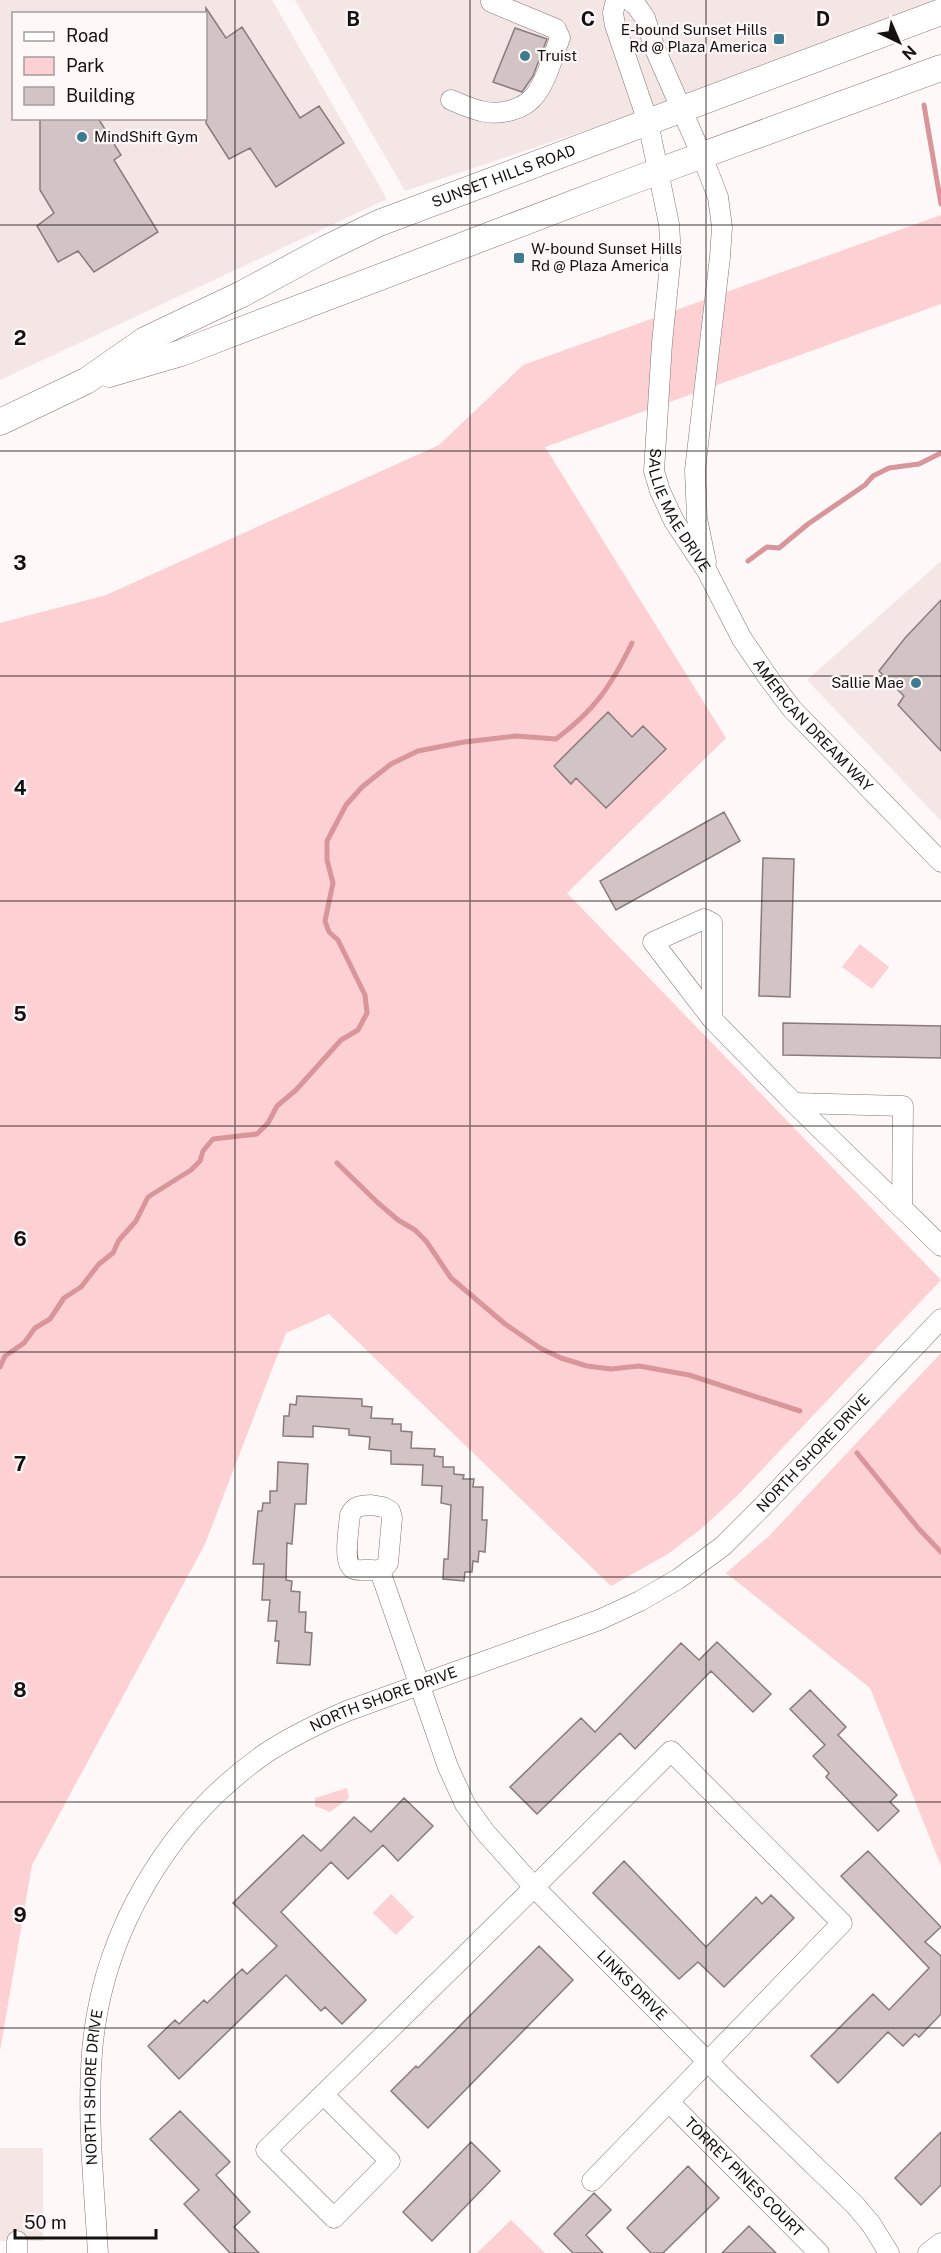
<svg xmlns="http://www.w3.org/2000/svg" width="941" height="2253" font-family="'Public Sans',sans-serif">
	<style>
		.built { fill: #f5e6e6; fill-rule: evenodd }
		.green { fill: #fdd1d3 }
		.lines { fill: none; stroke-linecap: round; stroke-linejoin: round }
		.stream { stroke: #d8959a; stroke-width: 5 }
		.building { fill: #d2c3c4; stroke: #897b7c; stroke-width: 1.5 }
		.minor-casing { stroke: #817374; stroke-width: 21 }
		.major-casing { stroke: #817374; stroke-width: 27 }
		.minor { stroke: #fff; stroke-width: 20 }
		.major { stroke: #fff; stroke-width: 26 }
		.grid { fill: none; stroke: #161111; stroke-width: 1.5; stroke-opacity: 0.55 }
		.poi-dot { fill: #3e7b91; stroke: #fff8f8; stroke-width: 2 }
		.labels { text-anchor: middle; stroke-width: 4.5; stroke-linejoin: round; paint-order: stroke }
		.poi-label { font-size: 15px; fill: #161111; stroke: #fff8f8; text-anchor: start }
		.street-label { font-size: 15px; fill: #161111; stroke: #fff8f8 }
		.grid-label { font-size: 20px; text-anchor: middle; font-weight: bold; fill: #161111; stroke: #fff8f8; stroke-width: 4.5; stroke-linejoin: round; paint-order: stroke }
	</style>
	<rect width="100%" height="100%" fill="#fff8f8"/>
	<path class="built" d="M0,0h272l115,199 -387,181zM14,14h192v104h-192z
		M295,0h646v11l-536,180z
		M941,561v260l-134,-141z
		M0,2148h43v93h-43z"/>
	<path class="green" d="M941,215v89l-396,143 181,291 -159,155 374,387 -204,216 -36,33 -33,25 -57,32 -282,-272 -43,19 -81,211 -173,321 -32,186v-1428l106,-28 333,-150 84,-80z
		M860,944l29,23 -17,22 -30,-22z
		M941,1353v513l-71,-178 -144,-115 43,-37z
		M347,1788l2,10 -19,14 -15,-6v-8z
		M391,1894l23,23 -18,18 -23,-22z
		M511,2220l34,33h-68z"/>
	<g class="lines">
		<path class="stream" d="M924,105l17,99
			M748,561l19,-14 12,1 29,-24 57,-39 8,-9 16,-8 30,-4 22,-11
			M337,1163l40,39 21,18 17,10 11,11 25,37 54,46 35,24 21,10 26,8 24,3 28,-3 50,9 111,36
			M0,1367l5,-11 19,-13 11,-15 15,-9 14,-21 17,-11 18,-23 14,-11 6,-13 17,-19 12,-24 43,-27 9,-9 3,-10 10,-12 44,-5 11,-11 9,-17 19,-16 45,-50 17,-10 9,-17 -2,-18 -27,-55 -9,-8 -4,-11 8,-38 -6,-23v-19l19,-36 16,-18 29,-23 27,-13 46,-9 52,-6 40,3c39,-29 55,-53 76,-96
			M857,1453l62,76 22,23"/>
	</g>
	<path class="building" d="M206,8l20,30 16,-11 58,91 19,-12 25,37 -68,44 -26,-39 -21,11 -23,-36z
		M515,28l32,11 -14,37 -11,16 -29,-10z
		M40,118h58l23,37 -7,5 44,72 -64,40 -16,-21 -20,11 -21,-36 17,-13 -14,-23z
		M941,600v151l-43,-46 6,-9 -25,-25 26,-33z
		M608,712l24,25 11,-11 23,23 -60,59 -30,-30 -5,6 -17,-18z
		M724,812l16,29 -124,69 -16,-29z
		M763,858l31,1 -4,138 -31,-1z
		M783,1023l158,3v32l-158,-3z
		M297,1396l65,3v7l10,1 -1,11 22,1 -1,5h9v7l11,1 -1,16 24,1 -1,7 9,1v10h11v7l10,1 -1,4h11l-1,8h10l-1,33h5l-2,32 -6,-1 -1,11 -5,-1 -1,11h-7l-1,9 -21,-2 1,-20h4l3,-54 -10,-2 1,-17 -20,-1 1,-20 -32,-1v-13l-22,-2 1,-12 -21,-2v-6l-36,-3v11l-30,-1 1,-20h5l1,-12 6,1z
		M278,1462l30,2 -2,40h-11l-3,40 -5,-1 -1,37 6,1 -1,10 9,1 -1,20h7l-1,20 7,1 -2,32 -33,-2 2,-22h-4l2,-20h-9l2,-21h-8l2,-36h-11l5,-53h4l1,-8h7v-12h7z
		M717,1642l54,52 -18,18 -42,-41 -76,78 -15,-16 -83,81 -27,-27 71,-69 14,14 86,-89 18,17z
		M810,1690l36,37 -8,8 59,60 -7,7 9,9 -21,20 -52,-54 3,-4 -16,-17 12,-11 -35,-36z
		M404,1798l29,28 -35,35 -15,-16 -35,34 -17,-17 -50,50 85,88 -24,24 -17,-17 -4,4 -35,-36 -107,104 -31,-33 27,-26 4,4 25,-24 3,3 35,-34 5,5 30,-28 -44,-43 70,-68 18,16 33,-34 17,15z
		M868,1851l73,76 -16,15 16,14v58l-22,23 -4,-3 -12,12 -15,-14 -50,51 -27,-27 62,-62 16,16 40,-42 -88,-92z
		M624,1861l82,86 50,-50 6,7 9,-9 23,23 -70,69 -26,-25 -19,17 -86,-86z
		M539,1946l34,34 -145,148 -37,-37 25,-25 2,2z
		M180,2111l50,51 -14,13 34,37 -16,15 25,26h-29l-46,-49 15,-14 -49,-51z
		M941,2132v53l-20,20 -26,-27z
		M471,2142l29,29 -68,70 -29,-29z
		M688,2166l31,32 -56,55h-12l-24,-25z
		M594,2193l17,17 -25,25 17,18h-30l-19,-19z
		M749,2226l27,27h-54z"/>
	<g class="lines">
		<defs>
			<g id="minor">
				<path id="s1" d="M616,0l-3,13 2,12 33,97 21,102 2,31 -9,88 -8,128 6,20 14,30 33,50 35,68 28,41 22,29 149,153"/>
				<path d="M629,0l7,5 9,13 10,31 47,107 16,41 4,30 -2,30 -25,213 2,49 9,43"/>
				<path d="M451,100c10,4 20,9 30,11 18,5 44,-1 55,-17 11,-15 17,-38 24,-56l-4,-9 -65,-27"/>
				<path d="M712,1019v-96l-8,-4 -51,23 59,77 82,84 147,143"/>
				<path d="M794,1103l109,3 -1,102"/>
				<path d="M371,1505l12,2 7,4 2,7 -4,45c-6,9 -12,7 -21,7 -5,0 -11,1 -15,-2 -9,-7 -3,-41 -2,-53 5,-10 11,-9 21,-10z"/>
				<path id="s2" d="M380,1571l68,196 17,37 20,28 49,55 195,196 126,122 16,19 18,29"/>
				<path d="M323,2094l67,67 -56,57 -68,-68c136,-132 271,-265 405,-399l171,172 -250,258"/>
				<path id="s3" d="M669,2102l150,151"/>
				<path d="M17,2241v12"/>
				<path id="s4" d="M98,2253c-4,-66 -11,-134 -6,-200 9,-119 76,-232 174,-300 26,-17 53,-30 81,-42l252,-91 41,-19 38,-22 45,-33 40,-40 178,-187"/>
				<path d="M928,2253l13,-10"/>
			</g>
			<g id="major">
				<path d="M109,374l72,-21 451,-172 309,-113"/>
				<path id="s5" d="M0,422l86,-41 59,-41 97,-46 83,-45 54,-26 562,-211"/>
			</g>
		</defs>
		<use href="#minor" class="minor-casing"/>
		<use href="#major" class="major-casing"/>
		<use href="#minor" class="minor"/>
		<use href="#major" class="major"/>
	</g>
	<path class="grid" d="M235,0v2253M470,0v2253M706,0v2253M0,225h941M0,451h941M0,676h941M0,901h941M0,1126h941M0,1352h941M0,1577h941M0,1802h941M0,2028h941"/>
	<g class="poi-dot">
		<rect x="773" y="33" width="12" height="12" rx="3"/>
		<circle cx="525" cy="56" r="6"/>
		<circle cx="82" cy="137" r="6"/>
		<rect x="513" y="252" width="12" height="12" rx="3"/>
		<circle cx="916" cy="683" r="6"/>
	</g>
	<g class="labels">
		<g class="poi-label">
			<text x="767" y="35" text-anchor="end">E-bound Sunset Hills<tspan x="767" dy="17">Rd @ Plaza America</tspan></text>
			<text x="537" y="61">Truist</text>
			<text x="94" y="142">MindShift Gym</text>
			<text x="531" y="254">W-bound Sunset Hills<tspan x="531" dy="17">Rd @ Plaza America</tspan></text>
			<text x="904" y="688" text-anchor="end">Sallie Mae</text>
		</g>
		<g class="street-label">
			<text dy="5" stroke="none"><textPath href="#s5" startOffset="562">SUNSET HILLS ROAD</textPath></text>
			<text dy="5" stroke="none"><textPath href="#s1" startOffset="525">SALLIE MAE DRIVE</textPath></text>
			<text dy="5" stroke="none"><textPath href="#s1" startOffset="782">AMERICAN DREAM WAY</textPath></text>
			<text dy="5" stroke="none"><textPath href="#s4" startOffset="1192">NORTH SHORE DRIVE</textPath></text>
			<text dy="5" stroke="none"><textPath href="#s4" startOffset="688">NORTH SHORE DRIVE</textPath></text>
			<text dy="5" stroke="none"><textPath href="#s2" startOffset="495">LINKS DRIVE</textPath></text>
			<text dy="5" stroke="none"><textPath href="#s4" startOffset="166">NORTH SHORE DRIVE</textPath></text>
			<text dy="5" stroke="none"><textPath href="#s3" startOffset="106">TORREY PINES COURT</textPath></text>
		</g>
	</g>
	<g class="grid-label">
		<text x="353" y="26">B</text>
		<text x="588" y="26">C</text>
		<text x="823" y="26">D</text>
		<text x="20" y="345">2</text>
		<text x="20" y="570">3</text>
		<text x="20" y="795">4</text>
		<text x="20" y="1021">5</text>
		<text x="20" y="1246">6</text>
		<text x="20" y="1471">7</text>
		<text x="20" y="1697">8</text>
		<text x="20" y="1922">9</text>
	</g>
	<rect x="12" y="12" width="195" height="108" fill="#fff8f8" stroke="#a29c9c" stroke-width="1.5"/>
	<rect x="24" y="32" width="30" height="9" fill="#ffffff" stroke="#a29c9c" stroke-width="1.5"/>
	<text x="66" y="42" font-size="18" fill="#161111">Road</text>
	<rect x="24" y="57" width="30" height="18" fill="#fdd1d3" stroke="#a29c9c" stroke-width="1.5"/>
	<text x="66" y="72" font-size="18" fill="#161111">Park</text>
	<rect x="24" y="87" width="30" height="18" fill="#d2c3c4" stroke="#a29c9c" stroke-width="1.5"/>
	<text x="66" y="102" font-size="18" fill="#161111">Building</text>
	<g transform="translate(899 42) rotate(136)" stroke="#fff8f8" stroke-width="4.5" paint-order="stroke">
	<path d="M0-4.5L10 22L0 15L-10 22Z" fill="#161111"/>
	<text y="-9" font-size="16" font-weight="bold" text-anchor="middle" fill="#161111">N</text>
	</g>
	<path d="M15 2229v9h141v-9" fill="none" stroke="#161111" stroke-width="3"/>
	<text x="24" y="2229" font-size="18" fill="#161111" stroke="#fff8f8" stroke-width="4.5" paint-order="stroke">50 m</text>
</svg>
